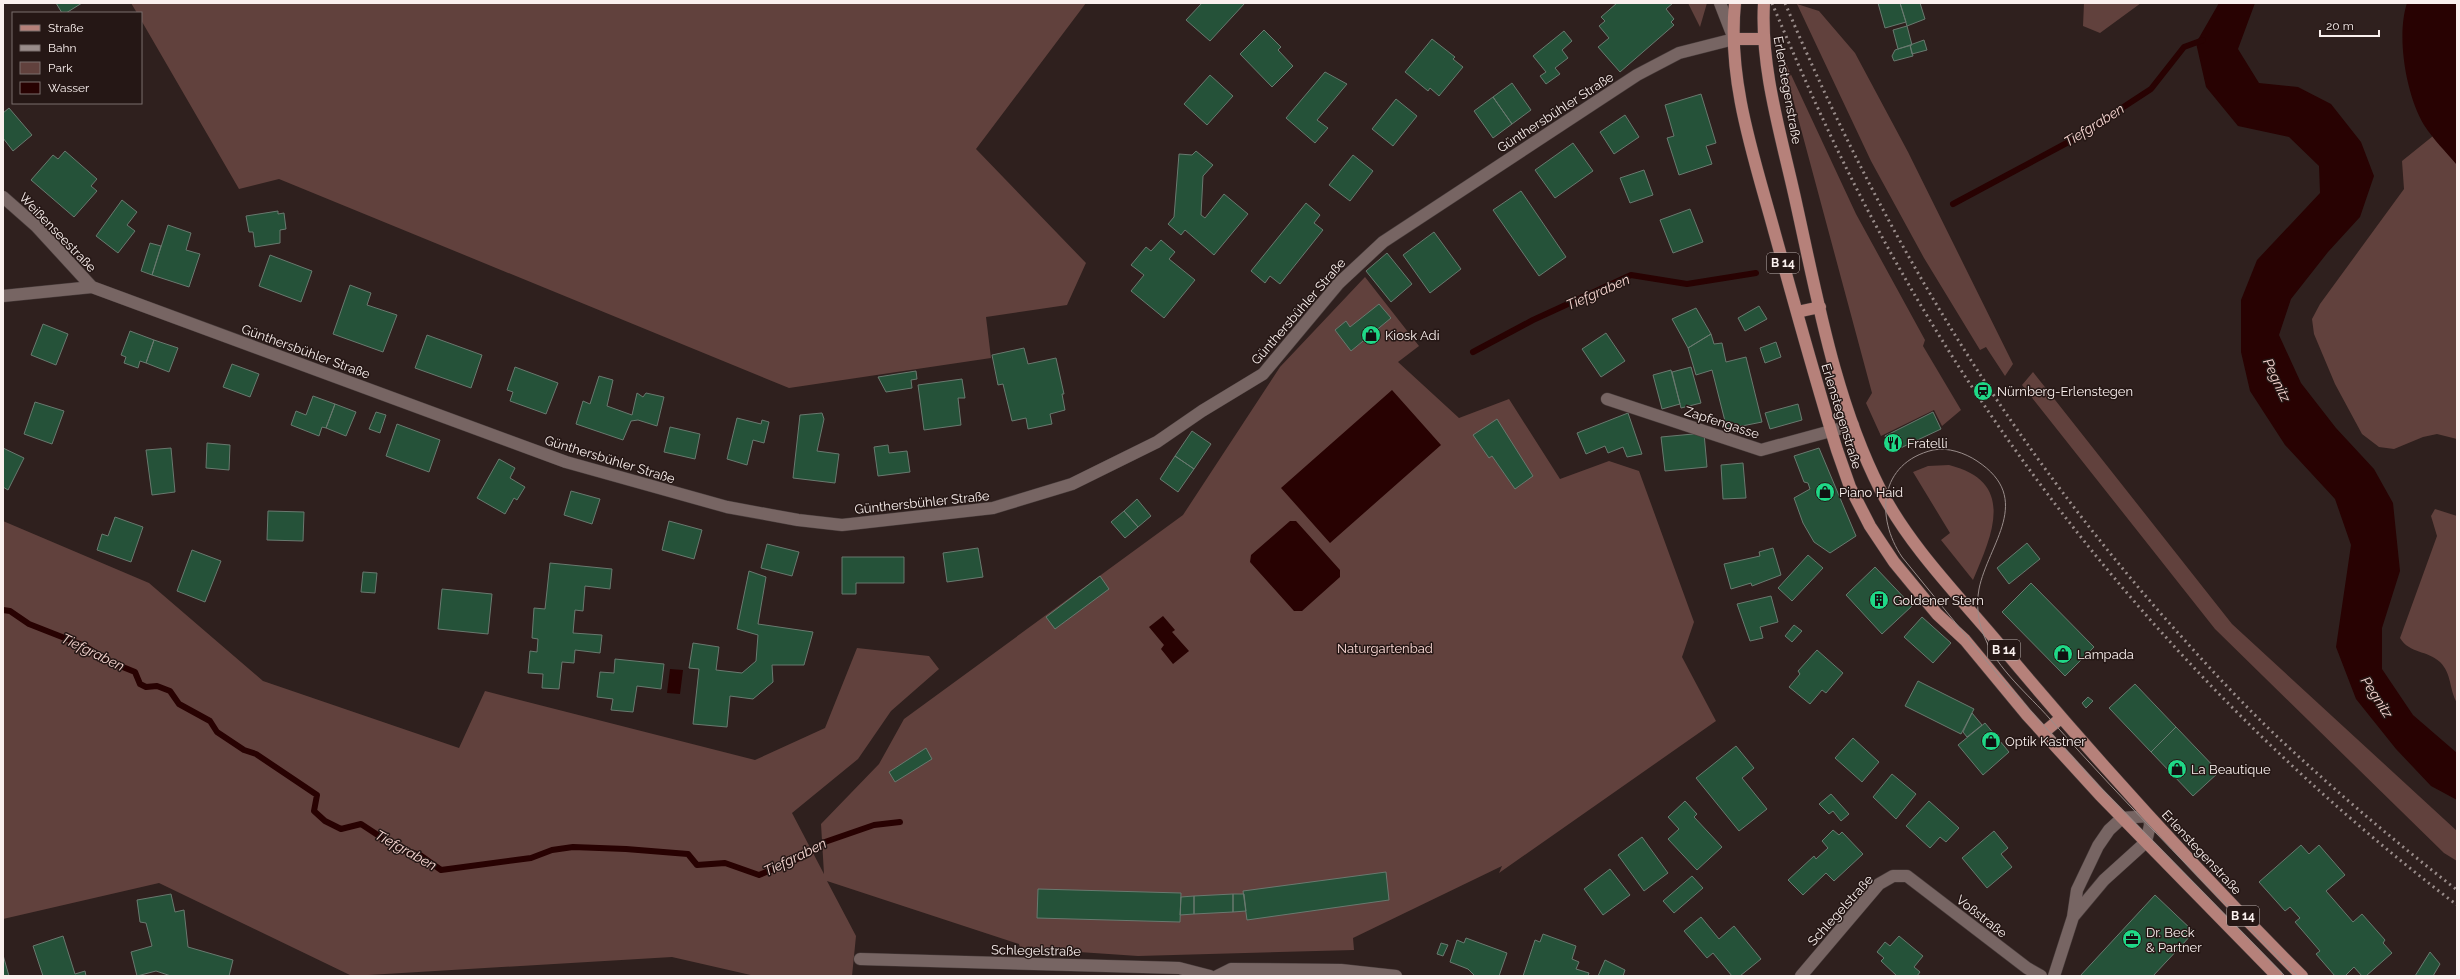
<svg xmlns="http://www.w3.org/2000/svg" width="2460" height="979" font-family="Raleway,sans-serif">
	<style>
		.green { fill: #61413d }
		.water { fill: #280202 }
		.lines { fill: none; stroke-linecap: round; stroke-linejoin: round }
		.stream { stroke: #280202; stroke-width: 6 }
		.building { fill: #255239; stroke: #69796f }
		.street-casing { stroke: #483c3b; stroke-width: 13 }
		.secondary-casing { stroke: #483c3b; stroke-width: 13 }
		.primary-casing { stroke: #483c3b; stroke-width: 13 }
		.street { stroke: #776563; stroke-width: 12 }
		.secondary { stroke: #776563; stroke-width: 12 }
		.primary { stroke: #b6817a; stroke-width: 12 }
		.tram { stroke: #998c8a; stroke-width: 1 }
		.rail { stroke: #998c8a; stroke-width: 3; stroke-dasharray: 2 4; stroke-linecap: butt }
		.labels { text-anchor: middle; stroke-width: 3; stroke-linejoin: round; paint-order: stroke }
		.shield { fill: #251715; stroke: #baafad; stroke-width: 1 }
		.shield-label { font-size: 12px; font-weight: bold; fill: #faf0ee }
		.street-label { font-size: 13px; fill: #faf0ee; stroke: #251715 }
		.poi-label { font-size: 13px; fill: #faf0ee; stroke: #251715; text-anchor: start }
		.park-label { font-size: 13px; fill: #fcdad6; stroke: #251715 }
		.water-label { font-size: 14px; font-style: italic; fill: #f8d7d2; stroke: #251715 }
	</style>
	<rect width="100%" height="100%" fill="#2f201e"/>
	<path class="green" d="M131,3h955l-110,146 110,114 -19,42 -81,12 5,41 -202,30 -510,-209 -40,10 -98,-169v-7h-4z
		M1688,3h19l-7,24z
		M2084,3h57l-41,30 -17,-7z
		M1797,4l22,7 36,42 53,99 105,212 -8,12 -19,-29 -6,3 -56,-92 -53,-97z
		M1780,51l76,163 69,126 -2,6 38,64 -19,16 -8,-16 -53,26 -15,-33 6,-10z
		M2433,136l24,29v274l-20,-5 -14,3 -29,12 -15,-2 -17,-13 -27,-50 -21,-50 -2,-15 8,-15 84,-115 -2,-28z
		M1365,277l54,69 -21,16 61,56 50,-19 51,80 49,-18 30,10 55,151 -12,35 34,64 -217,152 3,-7 -149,72 1,12 -216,6 -118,-8 -1,-4 -192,-63 29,55 -4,40h-97l-83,-19 -320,19 -193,-93 -156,36v-398l146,62 114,98 196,67 26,-57 270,69 70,-32 32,-80 72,8 10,13 -48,42 -33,48 -66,54 32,61 -3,-50 58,-60 25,-45 279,-204 97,-148z
		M2033,372l199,252 225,207v30l-13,-8 -229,-224 -193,-244z
		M1949,465c68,17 43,70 24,115l-32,-40 9,-7 -37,-61 15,-6z
		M2435,509l22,7v187c-8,-14 -5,-29 -17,-41 -13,-12 -30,-8 -40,-24l37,-102 -6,-20z"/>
	<path class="water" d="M2219,3h36l-17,46 21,34 39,4 33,17 30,38 13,34 -14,41 -32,35 -37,47 -12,36 22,48 35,45 38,41 19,34 7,68 -18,57v41l31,46 44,38v47l-26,-14 -35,-37 -40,-50 -20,-52 15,-102 -16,-46 -50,-54 -35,-54 -9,-39v-52l16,-40 63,-67 -1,-27 -30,-29 -51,-11 -32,-39 -10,-44z
		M2407,3h50v162c-11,-13 -24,-26 -33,-40 -18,-30 -28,-89 -17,-122z
		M1392,390l49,55 -111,98 -49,-55z
		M1290,521h6l44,49v7l-38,34h-8l-44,-49 1,-7z
		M1163,616l12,14 -3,2 17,19 -16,13 -12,-15 3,-4 -15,-18z
		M670,669l13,1 -3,24 -13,-1z"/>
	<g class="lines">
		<path class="stream" d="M1953,204l123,-66 75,-49 33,-42 19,-7
			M1473,352l60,-32 98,-45 56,9 69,-11
			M3,610l7,1 19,13 56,22 23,15 27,11 5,12 6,3 11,-1 13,5 9,13 31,17 7,11 27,18 12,4 61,41 -3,16 11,10 16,8 20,-5 38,25 21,6 21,15 90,-12 21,-8 21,-3 53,2 62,5 9,11 28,-2 34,12 48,-20 15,-12 52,-18 26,-3"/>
	</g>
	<path class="building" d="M56,3h26l-16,10h-4z
		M1202,3h43l-35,38 -24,-21z
		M1617,3h56l-7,6 8,10 -3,3 3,3 -54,47 -22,-25 11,-9 -10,-12 6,-5 -4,-4z
		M1878,3h22l6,19 -21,6z
		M1900,3h20l5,16 -18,7z
		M1907,26l5,19 -14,4 -5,-19z
		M1264,30l17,17 -3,3 15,16 -21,21 -32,-33z
		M1564,31l8,10 -10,9 6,8 -13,10 5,6 -14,10 -6,-8 6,-4 -13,-16z
		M1432,39l23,18 -2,2 10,8 -24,29 -9,-8 -2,3 -23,-19z
		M1924,40l3,10 -15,4 -2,-9z
		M1910,45l3,11 -19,5 -2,-5 3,-6z
		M1325,72l22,12 -30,36 11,8 -13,15 -29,-25z
		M1210,75l23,21 -26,29 -23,-21z
		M1512,83l19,27 -19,14 -19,-27z
		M1701,94l15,49 -10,3 6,18 -33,11 -12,-37 7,-2 -9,-31z
		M1493,97l19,27 -19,14 -19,-27z
		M1396,99l21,17 -24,30 -21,-17z
		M9,108l23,27 -19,16 -10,-13v-25z
		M1625,115l14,22 -25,17 -14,-22z
		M1573,143l20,28 -38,27 -20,-28z
		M65,151l32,28 -6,7 6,5 -23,26 -43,-37 22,-25 5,4z
		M1196,151l17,14 -10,11 -2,39 4,3 19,-24 24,20 -34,41 -29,-25 -4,5 -13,-11 6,-7 5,-63 13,1z
		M1353,155l20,16 -23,30 -21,-16z
		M1644,170l9,25 -23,8 -10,-25z
		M1521,191l45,66 -27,19 -46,-66z
		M122,200l15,12 -10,13 8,6 -17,22 -22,-17z
		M1306,203l14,12 -6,8 9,7 -43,54 -10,-8 -5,7 -14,-12z
		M1690,209l13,33 -30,11 -13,-33z
		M278,211v3l6,-1 2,16 -6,1v13l-25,4 -2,-15h-4l-3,-16z
		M168,225l23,8 -5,17 14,4 -11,33 -37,-12z
		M1434,232l27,37 -31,24 -27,-38z
		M1161,240l14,12 -6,7 26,21 -31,38 -33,-27 13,-16 -13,-10 15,-18 5,4z
		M150,243l11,3 -9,29 -11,-4z
		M1387,253l25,31 -21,18 -25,-31z
		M270,255l42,16 -11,31 -42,-16z
		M350,285l21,8 -4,12 30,10 -14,37 -50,-18z
		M1379,304l12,14 -40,33 -16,-21 11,-9 4,6z
		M1759,306l8,13 -22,12 -7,-13z
		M1696,308l15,26 -23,14 -16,-29z
		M43,324l25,10 -12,31 -25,-10z
		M130,331l24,9 -8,23 -6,-2 -2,7 -14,-5 2,-6 -5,-2z
		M1606,333l19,28 -24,16 -19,-28z
		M1711,334l3,10 8,-1 4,19 20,-5 16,65 -35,7 -15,-59 -16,5 -8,-27z
		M427,335l55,20 -11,33 -56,-20z
		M154,340l24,8 -9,24 -23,-9z
		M1776,342l5,15 -16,6 -5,-15z
		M1024,348l4,16 28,-6 8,36h-2l3,16 -15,4 2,10 -24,5 -2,-11 -14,3 -9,-37 -5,1 -6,-30z
		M232,364l27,10 -9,23 -27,-10z
		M515,367l43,16 -12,31 -36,-13 3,-9 -6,-2z
		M1691,367l10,36 -20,5 -9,-36z
		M1671,370l9,34 -18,5 -9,-34z
		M916,371l1,8 -6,1 1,8 -26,4 -8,-15z
		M599,376l14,4 -6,26 25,9 5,-22 6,4 3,-4 18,4 -7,29 -19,-6 -7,1 -8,19 -47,-16 7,-23 7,3z
		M962,379l3,19h-7l3,27 -37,5 -6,-45z
		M313,396l22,8 -9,24 -4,-1 -3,9 -28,-11 5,-14 10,4z
		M35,402l29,9 -12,33 -28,-10z
		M335,404l21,8 -10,24 -20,-8z
		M1798,404l4,16 -32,9 -5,-16z
		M376,412l10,3 -6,18 -11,-4z
		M1933,412l8,17 -49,23 -7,-16z
		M822,413l2,6 -7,32 22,3 -4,29 -42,-5 7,-63z
		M1628,413l14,41 -15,3 -4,-10 -15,6 -3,-7 -19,8 -9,-21z
		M737,418l24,6 1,-4 7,2 -5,21 -11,-3 -6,25 -20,-6z
		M1497,419l36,57 -18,13 -23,-33 -3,2 -16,-23z
		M397,424l43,16 -11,32 -43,-16z
		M670,427l30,7 -5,25 -31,-7z
		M1192,431l19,13 -17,25 -19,-13z
		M1704,433l3,34 -42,4 -4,-34z
		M207,443l23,2 -1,25 -23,-2z
		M888,445l1,8 18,-2 3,21 -32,4 -4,-29z
		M3,448l21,10 -16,32 -5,-3z
		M171,448l4,44 -23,3 -6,-45z
		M1819,448l37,88 -26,17 -16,-11 -11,-19 -9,-25 16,-9 -2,-6 -4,-1 -10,-26z
		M1175,456l19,13 -16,23 -18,-13z
		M499,459l16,9 -5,10 15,9 -8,13 -3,-2 -9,16 -28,-16z
		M1743,463l3,35 -23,1 -2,-34z
		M571,491l29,8 -8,25 -28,-9z
		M1137,499l14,17 -13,11 -14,-16z
		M268,511l36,1 -1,29 -36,-1z
		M1124,511l14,16 -13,11 -14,-16z
		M115,517l28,10 -12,35 -34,-12 5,-16 6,2z
		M669,521l33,9 -8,29 -32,-9z
		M2027,543l13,16 -31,25 -12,-16z
		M767,544l32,8 -7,24 -31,-8z
		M978,548l5,29 -36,5 -4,-29z
		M1773,548l8,27 -29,11 -1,-3 -20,6 -7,-25 36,-8 -1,-4z
		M192,550l29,11 -16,41 -28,-11z
		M1808,555l15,13 -31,33 -14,-13z
		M842,557h62v26h-48v11h-14z
		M550,563l62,6 -2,20 -25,-3 -2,25 -8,-1 -2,23 29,2 -2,18 -25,-3 -1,13 -12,-1 -3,27 -17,-1 1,-14 -15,-1 2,-22 7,1 1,-13 -6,-1 2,-30 11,1z
		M1875,567l37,39 -30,28 -36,-39z
		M749,571l17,6 -8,47 55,8 -9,33h-32l1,17 -20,17 -23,-3 -3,31 -34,-3 6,-55 -10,-1 4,-25 26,4 -3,23 26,3 14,-12 2,-26 -21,-6z
		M363,572l14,1 -2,20 -14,-1z
		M1100,576l9,13 -54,40 -9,-12z
		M2031,583l63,64 -29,29 -63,-64z
		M442,589l50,5 -4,40 -50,-5z
		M1771,596l7,26 -18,5 3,11 -13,3 -13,-37z
		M1922,617l29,26 -18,20 -29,-26z
		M1794,625l8,6 -10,11 -7,-6z
		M1817,650l26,23 -17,20 -4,-3 -12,14 -21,-17 11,-13 -2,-3z
		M615,659l49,5 -3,25 -24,-3 -4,26 -22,-2 2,-11 -16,-2 3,-25 14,1z
		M1918,681l56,28 -13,25 -56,-28z
		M2135,684l41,43 -25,25 -42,-44z
		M2088,697l5,4 -7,7 -4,-5z
		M1972,713l10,12 -15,12 -4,-5z
		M1985,723l24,29 -26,23 -25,-30z
		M2176,727l43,45 -26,24 -42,-44z
		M1853,738l26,24 -17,20 -27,-24z
		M1736,746l18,22 -12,10 25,31 -28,22 -43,-53z
		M926,748l6,11 -37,23 -6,-10z
		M1892,774l24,20 -20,25 -23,-22z
		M1831,794l18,20 -8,7 -8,-10 -4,3 -10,-10z
		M1685,801l12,13 -3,3 28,30 -25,23 -29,-31 11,-10 -11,-12z
		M1929,801l30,27 -13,14 -6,-5 -10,11 -24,-22z
		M1833,830l6,5 3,-3 21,22 -29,27 -8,-8 -23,22 -15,-15 26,-24 2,3 12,-11 -6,-7z
		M1994,831l14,17 -7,6 11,13 -25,21 -25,-30z
		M1642,837l26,36 -24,18 -26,-36z
		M2301,845l8,9 10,-9 26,30 -19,16 27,31 9,-8 23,26 -2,3 9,10 -26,23h-4l-8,-9 -9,9h-10l-19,-22 4,-3 -25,-29 5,-4 -10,-11 -5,4 -26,-29z
		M1610,869l20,26 -27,20 -19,-26z
		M1386,872l3,28 -142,20 -4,-29z
		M1692,876l11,12 -29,25 -11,-12z
		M1038,889l143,4 -1,29 -143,-4z
		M171,894l4,18 9,-2 4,37 45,13 -4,16h-58l-15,-5 -19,5 -6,-24 21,-6 -6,-23 -6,-1 -3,-22z
		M1233,894v18l-39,2v-18z
		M1233,894h11l2,17 -13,1z
		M2155,895l39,37 -41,44h-73z
		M1194,896v18l-14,1 1,-18z
		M1701,917l18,22 15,-13 27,33 -21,17h-8l-19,-23 -6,5 -23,-27z
		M1543,934l33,12 -4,13 7,3 -3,7 13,4 -1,3h-65l12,-36 5,2z
		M63,936l12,38 10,-3 1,5h-43l-10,-30z
		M1899,936l24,20 -9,11 6,5 -3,4h-20l-16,-15 3,-3 -7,-6 8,-10 5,4z
		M1466,938l41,15 -8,23h-24l-7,-7 -18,-7 7,-22 7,3z
		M1441,943l7,2 -5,11 -6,-2z
		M2430,952l10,12 -7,12h-18z
		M3,955l6,21h-6z
		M1605,960l20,10 -2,6h-25z"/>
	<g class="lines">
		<defs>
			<path id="street" d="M3,197l33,29 56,61
				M3,296l89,-9 474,175 161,45 71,13 44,5 151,-17 79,-24 85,-42 45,-31 61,-37 76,-91 44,-41 254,-167 42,-22 55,-14 -14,-36
				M1607,399l154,51 92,-25
				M860,959l319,9 31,8
				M1217,976l14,-7 110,1 55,6
				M1801,976l78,-92 14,-8h14l120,92 14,8"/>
			<path id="secondary" d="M2054,976l19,-59 4,-27 21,-44 11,-16 13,-12 27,-2 1,9 -4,17 -42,38 -31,37"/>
			<path id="primary" d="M1735,3c-8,79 20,157 40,231 20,72 40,145 62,216l13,37 20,39 24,36 28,34 15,18 28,26 62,75 73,80 177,181
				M1764,3c-4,68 19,138 33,204 21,95 39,195 83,282 30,58 78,106 119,155 96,115 197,226 303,332
				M1734,39h30
				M1797,312l23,-5
				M2043,733l18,-15"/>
		</defs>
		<use href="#street" class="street-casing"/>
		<use href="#secondary" class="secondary-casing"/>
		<use href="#primary" class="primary-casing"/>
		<use href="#street" class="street"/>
		<use href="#secondary" class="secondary"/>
		<use href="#primary" class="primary"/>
		<path class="tram" d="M2285,976l-191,-195 -96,-106 -96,-118c-27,-40 -23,-94 31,-107 15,-3 32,3 44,11 58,38 11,83 2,128 -3,16 -1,34 6,49 12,31 44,57 65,81 79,89 163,173 248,257"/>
		<path class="rail" d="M1772,3c31,74 64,148 102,219 142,267 343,500 583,683
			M1785,3c95,225 211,420 371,605 45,51 91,102 141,147 51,47 105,92 160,135"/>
	</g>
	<defs>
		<symbol id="shop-disc" viewBox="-11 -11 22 22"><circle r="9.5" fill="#1fd887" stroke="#251715"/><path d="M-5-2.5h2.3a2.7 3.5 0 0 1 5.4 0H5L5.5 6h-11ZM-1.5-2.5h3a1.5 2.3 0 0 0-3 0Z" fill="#111"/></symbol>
		<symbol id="station-disc" viewBox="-11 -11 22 22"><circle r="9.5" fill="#1fd887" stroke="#251715"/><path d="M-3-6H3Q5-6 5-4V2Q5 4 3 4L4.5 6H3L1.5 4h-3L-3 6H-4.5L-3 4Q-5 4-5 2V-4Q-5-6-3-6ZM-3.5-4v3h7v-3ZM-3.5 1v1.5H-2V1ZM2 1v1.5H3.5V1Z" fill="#111"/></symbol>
		<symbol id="restaurant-disc" viewBox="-11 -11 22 22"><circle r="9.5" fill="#1fd887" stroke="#251715"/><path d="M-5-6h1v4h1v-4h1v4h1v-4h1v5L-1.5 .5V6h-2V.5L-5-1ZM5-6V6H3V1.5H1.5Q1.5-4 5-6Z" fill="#111"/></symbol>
		<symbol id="building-disc" viewBox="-11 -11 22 22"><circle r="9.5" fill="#1fd887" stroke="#251715"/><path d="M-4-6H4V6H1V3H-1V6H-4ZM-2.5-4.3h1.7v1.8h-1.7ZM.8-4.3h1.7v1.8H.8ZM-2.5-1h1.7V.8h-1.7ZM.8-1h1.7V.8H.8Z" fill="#111"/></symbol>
		<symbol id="office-disc" viewBox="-11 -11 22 22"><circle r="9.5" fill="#1fd887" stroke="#251715"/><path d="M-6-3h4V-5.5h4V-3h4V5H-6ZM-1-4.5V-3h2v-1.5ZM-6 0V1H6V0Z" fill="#111"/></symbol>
	</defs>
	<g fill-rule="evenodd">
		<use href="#shop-disc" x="1360" y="324" width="22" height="22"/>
		<use href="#station-disc" x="1972" y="380" width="22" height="22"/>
		<use href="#restaurant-disc" x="1882" y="432" width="22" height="22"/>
		<use href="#shop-disc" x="1814" y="481" width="22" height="22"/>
		<use href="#building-disc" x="1868" y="589" width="22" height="22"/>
		<use href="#shop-disc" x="2052" y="643" width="22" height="22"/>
		<use href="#shop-disc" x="1980" y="730" width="22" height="22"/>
		<use href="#shop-disc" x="2166" y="758" width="22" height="22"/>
		<use href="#office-disc" x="2121" y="928" width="22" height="22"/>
	</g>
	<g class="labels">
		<g class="shield">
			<rect x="1767" y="253" width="32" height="20" rx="3"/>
			<rect x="1988" y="640" width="32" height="20" rx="3"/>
			<rect x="2227" y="906" width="32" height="20" rx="3"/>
		</g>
		<g class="shield-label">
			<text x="1783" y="267">B 14</text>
			<text x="2004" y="654">B 14</text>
			<text x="2243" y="920">B 14</text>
		</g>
		<g class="street-label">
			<text transform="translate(1788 90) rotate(80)" y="5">Erlenstegenstraße</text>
			<text transform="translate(1555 112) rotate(-33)" y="5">Günthersbühler Straße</text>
			<text transform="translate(58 232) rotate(46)" y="5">Weißenseestraße</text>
			<text transform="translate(1298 311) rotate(-49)" y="5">Günthersbühler Straße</text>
			<text transform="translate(306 351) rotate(20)" y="5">Günthersbühler Straße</text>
			<text transform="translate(1842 416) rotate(73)" y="5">Erlenstegenstraße</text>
			<text transform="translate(1722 422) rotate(18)" y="5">Zapfengasse</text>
			<text transform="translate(610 459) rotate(17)" y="5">Günthersbühler Straße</text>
			<text transform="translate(922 502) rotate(-6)" y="5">Günthersbühler Straße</text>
			<text transform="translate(2202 852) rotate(47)" y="5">Erlenstegenstraße</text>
			<text transform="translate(1840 910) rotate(-48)" y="5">Schlegelstraße</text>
			<text transform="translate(1982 916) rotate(38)" y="5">Voßstraße</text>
			<text transform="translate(1036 950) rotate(1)" y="5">Schlegelstraße</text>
		</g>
		<g class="poi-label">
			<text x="1385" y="340">Kiosk Adi</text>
			<text x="1997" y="396">Nürnberg-Erlenstegen</text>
			<text x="1907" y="448">Fratelli</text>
			<text x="1839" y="497">Piano Haid</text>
			<text x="1893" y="605">Goldener Stern</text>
			<text x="2077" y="659">Lampada</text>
			<text x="2005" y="746">Optik Kastner</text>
			<text x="2191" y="774">La Beautique</text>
			<text x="2146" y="937">Dr. Beck<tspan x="2146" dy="15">&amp; Partner</tspan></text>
		</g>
		<g class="park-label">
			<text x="1385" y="653">Naturgartenbad</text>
		</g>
		<g class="water-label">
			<text transform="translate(2094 125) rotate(-32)" y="5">Tiefgraben</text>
			<text transform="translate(1598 292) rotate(-24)" y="5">Tiefgraben</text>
			<text transform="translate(2277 380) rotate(65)" y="5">Pegnitz</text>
			<text transform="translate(93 652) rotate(26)" y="5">Tiefgraben</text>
			<text transform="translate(2377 697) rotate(57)" y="5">Pegnitz</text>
			<text transform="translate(406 850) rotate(29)" y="5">Tiefgraben</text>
			<text transform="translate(795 857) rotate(-26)" y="5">Tiefgraben</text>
		</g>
	</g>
	<rect width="2460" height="979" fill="none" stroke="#faf0ee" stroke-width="8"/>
	<rect x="12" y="12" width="130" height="92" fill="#251715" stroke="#7a6e6c"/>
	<rect x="20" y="25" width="20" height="6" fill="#b6817a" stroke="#7a6e6c"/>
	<text x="48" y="32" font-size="12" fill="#faf0ee">Straße</text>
	<rect x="20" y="45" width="20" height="6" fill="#998c8a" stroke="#7a6e6c"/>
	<text x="48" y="52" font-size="12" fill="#faf0ee">Bahn</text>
	<rect x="20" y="62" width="20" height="12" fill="#61413d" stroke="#7a6e6c"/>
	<text x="48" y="72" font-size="12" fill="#faf0ee">Park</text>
	<rect x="20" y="82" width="20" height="12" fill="#280202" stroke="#7a6e6c"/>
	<text x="48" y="92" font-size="12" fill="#faf0ee">Wasser</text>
	<path d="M2320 30v6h59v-6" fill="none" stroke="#faf0ee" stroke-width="2"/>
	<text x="2326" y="30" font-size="12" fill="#faf0ee" stroke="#251715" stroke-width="3" paint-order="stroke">20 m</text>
</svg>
